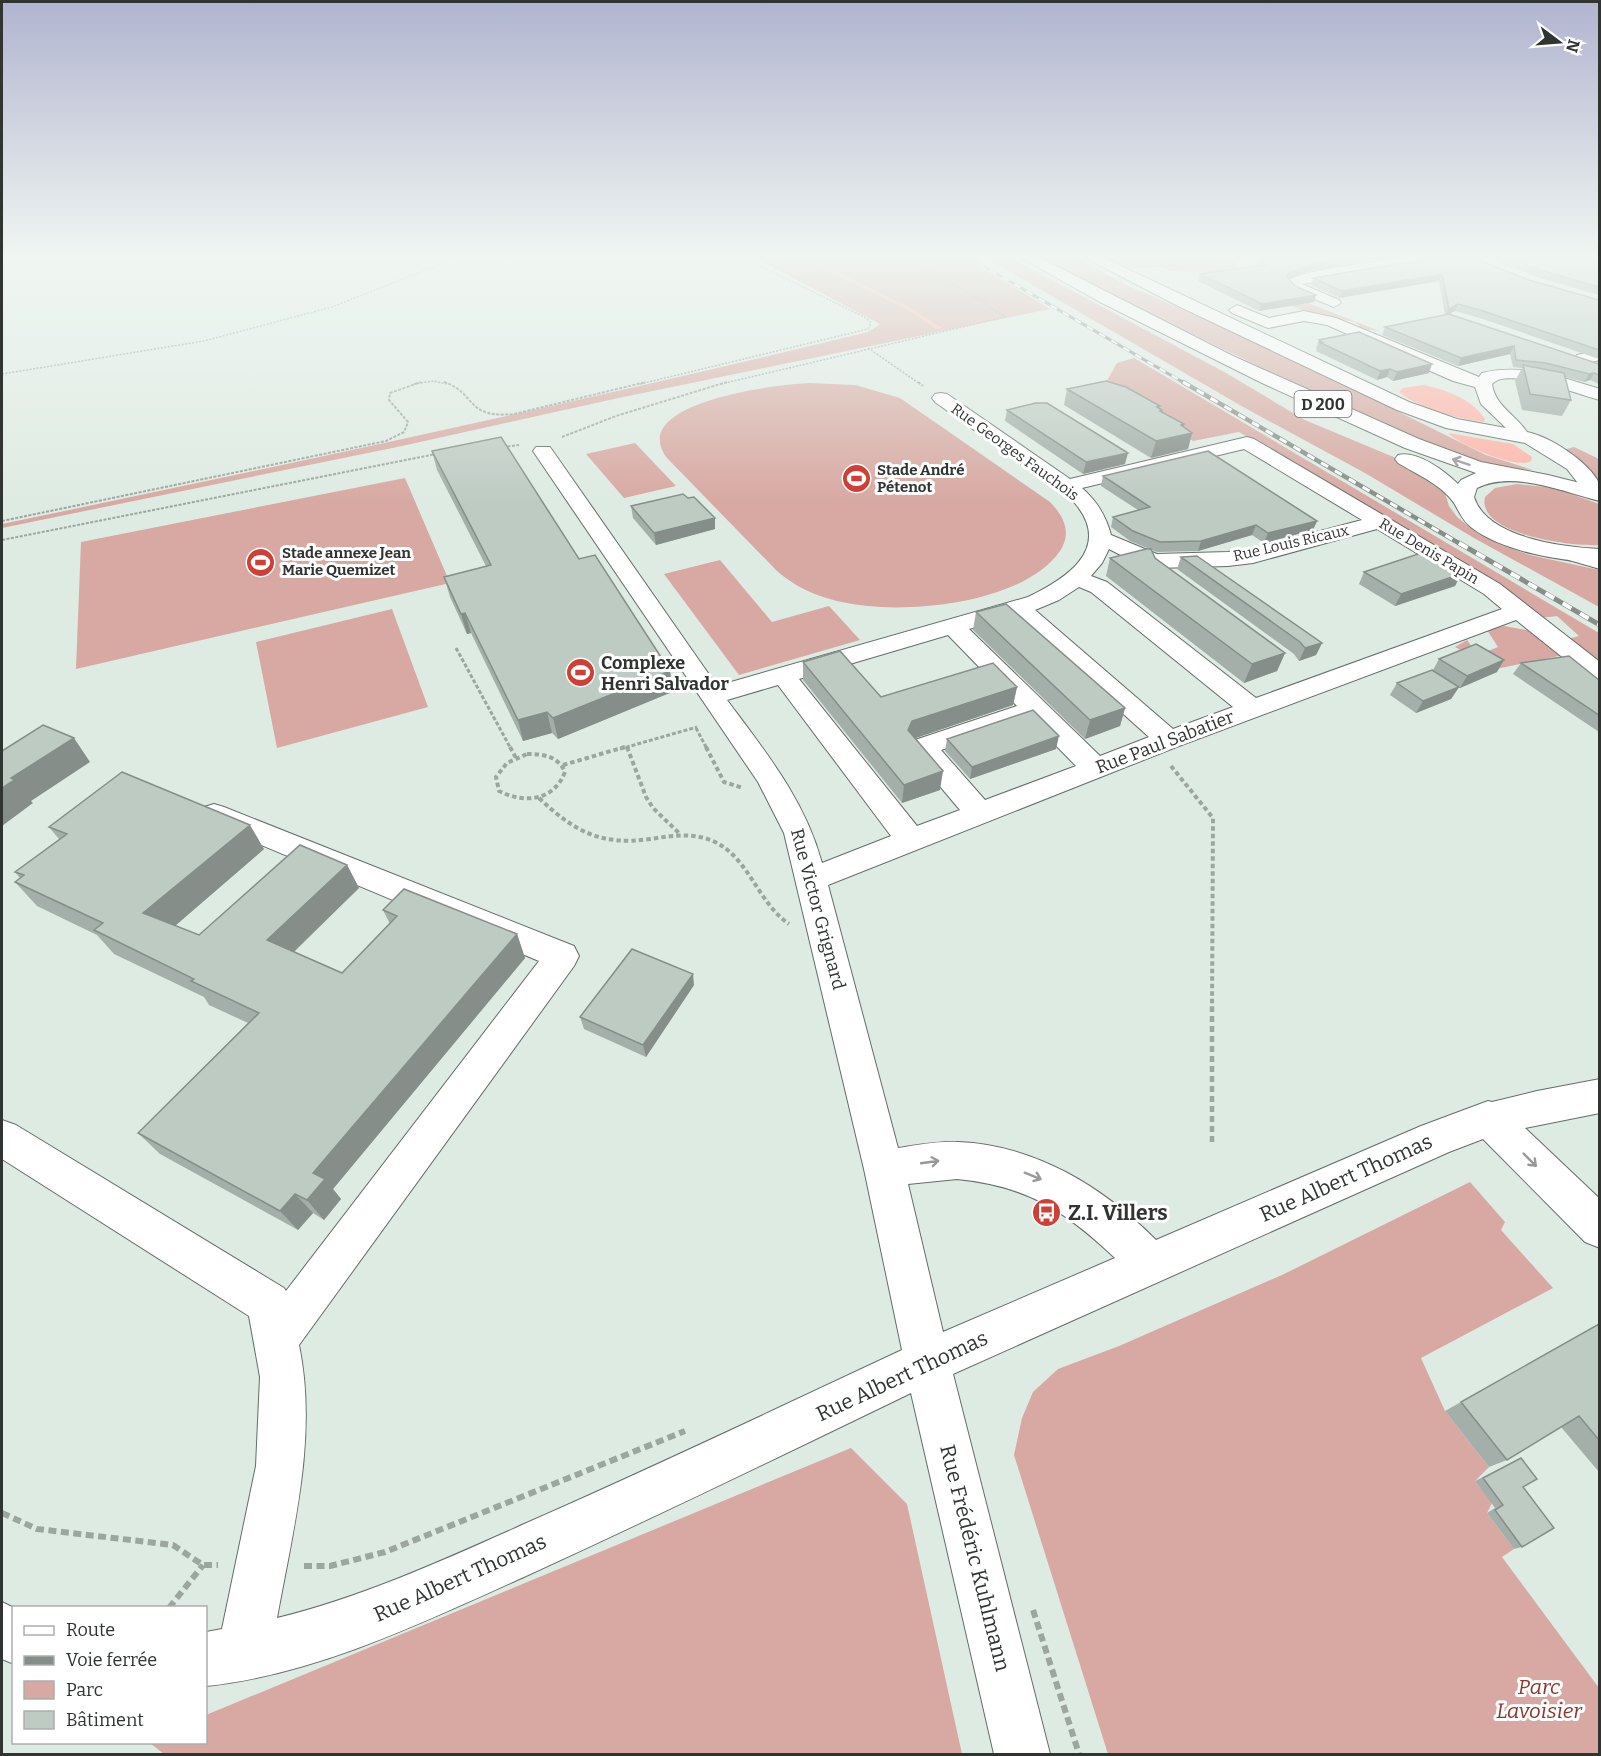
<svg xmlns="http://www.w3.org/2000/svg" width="1601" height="1756" font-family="Bitter,serif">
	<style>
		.green { fill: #d7a9a2 }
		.water { fill: #feb4a9 }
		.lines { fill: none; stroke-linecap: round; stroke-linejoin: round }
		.minor-casing { stroke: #636e67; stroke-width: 2 }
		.major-casing { stroke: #636e67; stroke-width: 2 }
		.highway-casing { stroke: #636e67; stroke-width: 2 }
		.path-far5 { stroke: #9ca69f; stroke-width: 1.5; stroke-dasharray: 2 1.5; stroke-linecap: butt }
		.path-far4 { stroke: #9ca69f; stroke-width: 2; stroke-dasharray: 3 1.5; stroke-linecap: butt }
		.path-far3 { stroke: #9ca69f; stroke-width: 3; stroke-dasharray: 4 2; stroke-linecap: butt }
		.path-far2 { stroke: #9ca69f; stroke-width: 4; stroke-dasharray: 4.5 3; stroke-linecap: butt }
		.path-far1 { stroke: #9ca69f; stroke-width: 4.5; stroke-dasharray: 6 4; stroke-linecap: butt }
		.path { stroke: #9ca69f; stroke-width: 6; stroke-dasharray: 8 4.5; stroke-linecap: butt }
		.minor { fill: #fff; fill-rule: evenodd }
		.major { fill: #fff; fill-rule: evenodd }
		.highway { fill: #fff; fill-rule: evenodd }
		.rail-far2-casing { stroke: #858e88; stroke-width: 3 }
		.rail-far1-casing { stroke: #858e88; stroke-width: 4.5 }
		.rail-casing { stroke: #858e88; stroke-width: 5 }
		.rail-far2 { stroke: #fff; stroke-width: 2; stroke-dasharray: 7; stroke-linecap: butt }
		.rail-far1 { stroke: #fff; stroke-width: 3; stroke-dasharray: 8; stroke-linecap: butt }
		.rail { stroke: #fff; stroke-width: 4; stroke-dasharray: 10; stroke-linecap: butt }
		.wall { fill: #a3afa8 }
		.shaded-wall { fill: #858e88 }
		.building { fill: #becbc3; stroke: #858e88; stroke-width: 1.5 }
		.oneway { stroke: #989a98 }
		.labels { text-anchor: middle; stroke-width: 6; stroke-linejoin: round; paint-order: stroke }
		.far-street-label { font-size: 15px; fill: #303532; stroke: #fff }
		.far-poi-label { font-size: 15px; font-weight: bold; fill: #303532; stroke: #fff; text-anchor: start }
		.shield { fill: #fff; stroke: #6e7270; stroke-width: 1.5 }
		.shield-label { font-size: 16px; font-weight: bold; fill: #303532 }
		.poi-label { font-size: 18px; font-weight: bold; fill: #303532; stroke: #fff; text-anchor: start }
		.street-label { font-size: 18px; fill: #303532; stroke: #fff }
		.near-street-label { font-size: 21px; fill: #303532; stroke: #fff }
		.near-poi-label { font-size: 21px; font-weight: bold; fill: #303532; stroke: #fff; text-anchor: start }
		.near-park-label { font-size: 21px; font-style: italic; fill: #8c362e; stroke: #fff }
	</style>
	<rect width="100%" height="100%" fill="#deebe2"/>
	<path class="green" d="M751,256h211l88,53 -436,90 -212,47 -400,82v-4c289,-60 578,-122 866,-192l12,-8z
		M983,256h24l219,117 79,47 98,41 40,26 6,19 8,11 20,16 24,12 29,10 69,15v37l-125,-69 -109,-65 -120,-65z
		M1034,256h39l53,29 127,55 233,115 47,15 -39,-3 -107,-39 -218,-105 -16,-5z
		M1096,256h171l-33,6c19,23 114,56 146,69l-22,-2 2,-3 -5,-4 -45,-8 -52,-23 -57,-19 -30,-1 -7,-4 -40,1z
		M1134,358l465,275v30l-31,-24 11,-3 -22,-20 -16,2 -42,-31 -260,-155 -46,9 -89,-55 13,-23z
		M809,383l46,2 45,13 150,104c14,14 22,31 10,49 -34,49 -137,61 -192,55 -33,-3 -67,-13 -92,-36l-109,-112c-42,-56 113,-74 142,-75z
		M635,443l41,43 -52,12 -38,-44z
		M1574,447l25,12v25l-35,-34z
		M405,478l45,105 -374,86 5,-127z
		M1517,484l38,4 44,16v41c-24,2 -123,-10 -114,-48l10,-9z
		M720,560l52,62 57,-16 31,34 -121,35 -75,-101z
		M392,609l36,98 -151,41 -21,-106z
		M1504,626l28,5 31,24 -67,14 -41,-22 12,-7 11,15 20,-8 -11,-17z
		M1470,1182l35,40 -4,8 52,58 -132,70 24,53 44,56 -14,14 17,22 -5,10 27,36 -12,8 97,131v66h-491l-94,-299 8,-37 11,-26 25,-23 61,-23 163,-71z
		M851,1448l56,56 55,250h-798l-14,-11 56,-1v-27z"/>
	<path class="water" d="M798,256h6l105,51 33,21 -6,1 -26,-18z
		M1423,385c24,5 49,14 62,34l-1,3c-25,-3 -66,-14 -85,-30l4,-4z
		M1448,433l65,11 19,13 -1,4c-14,9 -73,-17 -83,-28z"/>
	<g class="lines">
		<defs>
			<path id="minor" d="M1082,256h18l309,146 48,17 49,9 -25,-24 -6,-17 -22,-6 -126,-56 -23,-4 -36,7 -36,-15 -3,-3 8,-5 32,13 35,-7 32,7 143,59 3,-4c40,-10 79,4 118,16v11c-21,-5 -93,-34 -108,-16 3,22 23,30 35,48 22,4 62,30 72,51 1,4 1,10 1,14l-12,-1 -21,-27 -42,-26 -79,-15 -49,-18 -221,-105z
				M1416,256h36l-7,4 -143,24 37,16 2,3 -7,4 -44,-18 -3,-7c12,-13 106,-22 129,-26z
				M1600,350v10l-17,4 -8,-5 2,-4z
				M941,393l6,1 123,85 177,-42 7,2 246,145 100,78v21l-9,-3 -75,-60 -337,126 -351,139 70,263c20,-3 40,-7 60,-6 77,3 145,45 198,98l265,-114 67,-25 4,1 45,-11 63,-12v34l-75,15 75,71v49l-15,-6 -102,-103 -34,13 -496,222 97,380h-56l-83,-361c-128,62 -256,124 -385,183 -100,45 -211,99 -320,110v-54l16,-3 34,-163 4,-89 -11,-61 -247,-157v-39l14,5 268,163 2,3 253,-330 -335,-140 -5,-7 5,-7 10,-3 10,3 350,139 5,10 -5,10 -275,379c19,91 -6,184 -22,273 89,-22 171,-60 254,-97 125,-55 247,-113 371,-171l-38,-181 -80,-336 -26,-51 -225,-331 3,-4h14l167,239 311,-89c35,-17 83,-46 50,-90 -14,-19 -38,-30 -58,-44 -28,-20 -57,-41 -85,-61l-3,-4 3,-4zM1244,449l118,71 -110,29 -24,3 -71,2 -46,-19c-5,-19 -14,-34 -29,-47zM1377,529l107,65 18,15 -246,89 -149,-116 -16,-6 11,-13 7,-14 27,14 21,5 71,-2 25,-3zM1079,587l12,5 142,115 -60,22 -138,-119 24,-10zM1014,616l135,121 -49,19 -131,-127zM948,635l69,71 -105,35 -4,6 4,6 48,57 -43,16 -118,-147zM778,685l113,151 -69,27c-17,-63 -57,-112 -95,-163zM1031,720l45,46 -91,34 -44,-50zM957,1179c70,7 107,31 158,79l-172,74 -35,-148z
				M2,1602l12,6v56l-12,-5z"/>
			<path id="major" d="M1018,256h18l197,100 186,83 62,23 67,13 52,13v13c-37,-9 -86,-31 -123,-13l-3,9c13,41 88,50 126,52v14c-39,-2 -96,-11 -128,-35 -10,-8 -12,-15 -18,-25 -13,-19 -38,-29 -56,-40l-3,-4 3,-4c19,-5 47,16 60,29l3,-4 15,-7 -71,-25 -143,-65 -162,-81z"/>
			<path id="highway" d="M1577,548l23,6v15l-31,-9 -4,-5 4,-5z"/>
		</defs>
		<use href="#minor" class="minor-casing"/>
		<use href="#major" class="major-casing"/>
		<use href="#highway" class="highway-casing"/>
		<path class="path-far5" d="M868,348l52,36
			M2,374l202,-33 128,-34 129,-51
			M414,384l19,-3 15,3
			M640,384l228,-55 3,-6 -5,-5 -126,-62
			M721,384l284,-67 -94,-61"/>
		<path class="path-far4" d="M444,382c33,11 21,37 70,32l132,-32
			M918,382l5,4
			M562,437l54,-21 111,-34
			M503,447l16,-2
			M2,521l384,-80 18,-9 4,-10 -19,-22 1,-7 31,-11
			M2,540l434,-86"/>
		<path class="path-far3" d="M456,648l55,101
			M696,728l11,21
			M620,749l77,-22"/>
		<path class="path-far2" d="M510,747l6,11
			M627,747l19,50 7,11 27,26
			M706,747l18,35 19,6
			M527,754c16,0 31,2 38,18 -11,29 -41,32 -66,19l-3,-14 11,-14z
			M563,765l62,-18
			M1171,766l42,52 -1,190
			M539,798c35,33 61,48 111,41 21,-3 42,-7 63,2 36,16 44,61 76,83"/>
		<path class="path-far1" d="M1212,1142v-135"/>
		<path class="path" d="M2,1513l35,16 136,16 30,20h15
			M304,1566h26l55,-14 300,-121
			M169,1608l34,-43
			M1033,1610l46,144"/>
		<use href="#minor" class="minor"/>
		<use href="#major" class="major"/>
		<use href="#highway" class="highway"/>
		<defs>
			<path id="rail-far2" d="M966,256l220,128"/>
			<path id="rail-far1" d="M1183,382l279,163"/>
			<path id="rail" d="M1459,543l141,82"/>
		</defs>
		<use href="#rail-far2" class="rail-far2-casing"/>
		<use href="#rail-far1" class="rail-far1-casing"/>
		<use href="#rail" class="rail-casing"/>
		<use href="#rail-far2" class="rail-far2"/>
		<use href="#rail-far1" class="rail-far1"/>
		<use href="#rail" class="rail"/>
	</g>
	<path class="wall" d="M1262,256h135l-29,4 -59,11 -20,8 6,7 19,16 -55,9 -61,-30 2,-7 57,-8 2,-5 8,-1 -6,-3z
		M1444,256l155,44v59l-119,-41 -25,-7 -8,4 152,49v20l-9,-4 -6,2 -19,-5 6,23 -9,16 -40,-6 -7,-29 7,-13 -9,-1 -3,-13 -52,12 -76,-31 3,-8 60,-12 -6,-34 -100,17 -28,-13 2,-7z
		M1482,256h117v39l-62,-18z
		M1319,340l110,33 -36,8 -6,-4 -10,3 -61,-29 1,-2 -1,-1z
		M1067,389l93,17 -1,2 3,4 22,12 -1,3 9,6 -4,16 -37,9 -87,-53z
		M1007,410l118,54 -42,10 -78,-53z
		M432,451l147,108 91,112 2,21 -114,47 -6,-6 -29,8 -52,-108 -4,1 -17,-37 -6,-20 42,-11 -49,-96z
		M1103,476l214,45 -4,9 -49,13 -12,-8 -54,16 -41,1 -27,-11 -19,-14 2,-10 25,-7 -37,-24z
		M631,506l84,23 -59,16 -23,-27z
		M1181,557l141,86 -6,12 -17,6 -5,-7 -117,-85z
		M1110,558h45l130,95 -8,18 -33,12 -138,-107z
		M1364,572l97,2 -6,12 -60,20 -36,-22z
		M976,612l149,96 -5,18 -35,13 -112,-109z
		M1439,659l58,13 -37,16 -1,-1 -8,12 -35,14 -26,-18 7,-12 36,-13z
		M803,662l78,35 136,-10 -4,18 -98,33 25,52 -38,13 -99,-123z
		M1521,663l78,17v52l-86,-58z
		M947,739l109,10 -86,30 -25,-28z
		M49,827l215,22 -89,77 24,9 148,-70 12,23 -65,64 48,21 48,-49 -7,-14 134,24 8,24 -192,231 8,10 -17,21 -11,-7 -15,17 -138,-76 -22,-21 110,-110 -39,-18 -5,-8 -90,-43 -17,-19 -60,-29 -22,-24 5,-4 -5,-6 44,-33z
		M694,985l-48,72 -62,-28 -4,-12z
		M1599,1324v148l-38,-45 -54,33 -18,7 -44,-56z
		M1521,1458l2,29 -1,60 -8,2 -27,-36 8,-5 -20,-27z"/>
	<path class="shaded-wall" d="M1355,256h42l-29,4 -59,11 -23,9 2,-7 23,-9z
		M1442,274l-3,7 -100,17 3,-7z
		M1316,295l-2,7 -55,9 3,-7z
		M1458,304l-3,7 -10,5 4,-7z
		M1514,346l-4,8 -52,12 3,-8z
		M1432,364l-3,9 -36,8 4,-9z
		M1390,369l-3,8 -10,3 3,-9z
		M1594,373l-4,7 -6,2 5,-8z
		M1184,424l-3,11 11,-2 -4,16 -37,9 5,-17 25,-16z
		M1128,453l-3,11 -42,10 3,-12z
		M715,518v11l-59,16 -2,-12z
		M1317,521l-4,9 -49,13 4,-10z
		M1256,525l-4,10 -54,16 3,-10z
		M1461,574l-6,12 -60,20 6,-12z
		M465,613l6,20 -4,1 -6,-20z
		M1322,643l-6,12 -17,6 6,-13z
		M1285,653l-8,18 -33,12 8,-19z
		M1504,660l-7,12 -37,16 7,-12z
		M670,671l2,21 -114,47 -5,-21z
		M1017,687l-4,18 -103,35 -2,-10 4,-9z
		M1459,687l-8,12 -35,14 7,-12z
		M1125,708l-5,18 -35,13 5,-19z
		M547,712l5,21 -29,8 -5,-21z
		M1059,736l-3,13 -86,30 2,-12z
		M74,738l16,24 -59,39 2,2 -31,23v-38l9,-10z
		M943,771l-3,19 -38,13 2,-18z
		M250,825l14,24 -102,88 -19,-24z
		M347,865l12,23 -77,75 -15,-23z
		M517,934l8,24 -192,231 8,10 -17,21 -17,-20 6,-27z
		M693,974l1,11 -48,72 -3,-12z
		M295,1194l18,19 -15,17 -18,-19z"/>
	<path class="building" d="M1276,256h79l-44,8 -23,9 -1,4 8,9 21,9 -54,9 -62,-30 65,-9 -6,-4 21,-3z
		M1444,256h24l61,24 70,20v50l-116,-39 -25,-7 -9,5 -7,-35 -100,17 -29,-13z
		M1503,256h96v31l-59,-17z
		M1449,314l150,50v11l-5,-2 -5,1 -43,-11 -30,-3 -2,-14 -53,12 -76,-31z
		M1359,332l73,32 -35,8 -7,-3 -10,2 -61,-29h3l-3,-2z
		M1523,365l41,8 7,27 -41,-6z
		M1106,381l20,6 34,19 -3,1 5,3 -2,1 24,13 -3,1 11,8 -36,8 -89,-52z
		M1036,403h11l81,50 -42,9 -79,-52z
		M501,437l78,122 16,-4 75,116 -117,47 -6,-6 -29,8 -53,-107 -4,1 -17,-37 47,-12 -59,-114z
		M1208,451l109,70 -49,12 -12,-8 -55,16 -41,1 -27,-11 -20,-14 37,-10 -47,-31z
		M683,494l5,4 6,-1 21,21 -61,15 -23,-27z
		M1146,549h5l4,9 130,95 -33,11 -142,-106z
		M1424,552l37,22 -60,20 -37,-22z
		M1197,556l125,87 -17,5 -5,-6 -119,-85z
		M1006,604l119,104 -35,12 -114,-108z
		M1476,644l28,16 -37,16 -28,-17z
		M840,651l41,46 112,-34 24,24 -105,34 -4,9 35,41 -39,14 -101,-123z
		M1569,656l30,24v35l-78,-52z
		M1432,670l27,17 -36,14 -26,-18z
		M1033,710l26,26 -87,31 -25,-28z
		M43,725l31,13 -63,40 3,2 -12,8v-37z
		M122,772l128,53 -107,88 56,22 101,-90 47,20 -80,75 75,33 55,-57 -14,-6 21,-21 113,45 -204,239 12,6 -18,21 -12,-6 -15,17 -142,-78 121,-120 -68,-32 3,-2 -100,-49 9,-7 -88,-41 9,-7 -9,-3 52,-38 -18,-7z
		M632,949l61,25 -50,71 -63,-28z
		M1599,1324v116l-20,-24 -72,44 -46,-58z
		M1521,1458l16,21 -14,8 31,41 -32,19 -27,-37 8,-5 -20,-27z"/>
	<defs><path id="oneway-shaft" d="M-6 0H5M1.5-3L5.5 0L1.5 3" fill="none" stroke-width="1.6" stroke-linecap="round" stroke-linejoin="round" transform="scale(1.5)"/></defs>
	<g class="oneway">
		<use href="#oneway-shaft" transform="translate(1461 462) rotate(-161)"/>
		<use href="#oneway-shaft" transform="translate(1530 1160) rotate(45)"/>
		<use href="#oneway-shaft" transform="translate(930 1162) rotate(-8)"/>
		<use href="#oneway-shaft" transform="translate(1033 1176) rotate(22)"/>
	</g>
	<linearGradient id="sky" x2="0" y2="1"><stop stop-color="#b1b4cf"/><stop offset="0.51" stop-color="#f0f6f2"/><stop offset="1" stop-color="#f0f6f2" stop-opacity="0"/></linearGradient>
	<rect width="1601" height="502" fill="url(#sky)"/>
	<defs>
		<symbol id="stadium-disc" viewBox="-11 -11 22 22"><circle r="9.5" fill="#ce4036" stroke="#fff"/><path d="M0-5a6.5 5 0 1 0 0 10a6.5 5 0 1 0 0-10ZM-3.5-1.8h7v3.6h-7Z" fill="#fff"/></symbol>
		<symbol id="bus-disc" viewBox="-11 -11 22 22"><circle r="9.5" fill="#ce4036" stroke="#fff"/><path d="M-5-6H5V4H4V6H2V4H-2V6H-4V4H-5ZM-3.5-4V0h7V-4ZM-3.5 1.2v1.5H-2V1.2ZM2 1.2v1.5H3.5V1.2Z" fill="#fff"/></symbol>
	</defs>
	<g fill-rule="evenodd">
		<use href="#stadium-disc" x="840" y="462" width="33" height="33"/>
		<use href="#stadium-disc" x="244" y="546" width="33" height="33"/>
		<use href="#stadium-disc" x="564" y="656" width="33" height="33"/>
		<use href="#bus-disc" x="1030" y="1196" width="33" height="33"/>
	</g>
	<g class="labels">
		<g class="far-street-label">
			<text transform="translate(1015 452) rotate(36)" y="5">Rue Georges Fauchois</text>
			<text transform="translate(1291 543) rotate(-13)" y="5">Rue Louis Ricaux</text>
			<text transform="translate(1429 551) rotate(31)" y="5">Rue Denis Papin</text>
		</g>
		<g class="far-poi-label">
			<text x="877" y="475">Stade André<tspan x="877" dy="17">Pétenot</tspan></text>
			<text x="282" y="558">Stade annexe Jean<tspan x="282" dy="17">Marie Quemizet</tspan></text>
		</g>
		<rect class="shield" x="1294.5" y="391" width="57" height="26" rx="4.5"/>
		<g class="shield-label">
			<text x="1323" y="410">D 200</text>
		</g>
		<g class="poi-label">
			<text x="601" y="669">Complexe<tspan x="601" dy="21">Henri Salvador</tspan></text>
		</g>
		<g class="street-label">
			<text transform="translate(1165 742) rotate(-21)" y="6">Rue Paul Sabatier</text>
			<text transform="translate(818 909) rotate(75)" y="6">Rue Victor Grignard</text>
		</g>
		<g class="near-street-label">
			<text transform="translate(1346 1178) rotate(-24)" y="7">Rue Albert Thomas</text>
			<text transform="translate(902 1376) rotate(-25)" y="7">Rue Albert Thomas</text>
			<text transform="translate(975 1558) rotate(76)" y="7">Rue Frédéric Kuhlmann</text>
			<text transform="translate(460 1578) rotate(-24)" y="7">Rue Albert Thomas</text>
		</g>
		<g class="near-poi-label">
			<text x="1068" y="1220">Z.I. Villers</text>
		</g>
		<g class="near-park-label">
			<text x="1539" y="1694">Parc<tspan x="1539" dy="24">Lavoisier</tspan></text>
		</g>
	</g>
	<rect width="1601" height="1756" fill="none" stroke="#303532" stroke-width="6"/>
	<rect x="12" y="1606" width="195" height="138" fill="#ffffff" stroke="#acaead" stroke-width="1.5"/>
	<rect x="24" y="1626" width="30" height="9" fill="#ffffff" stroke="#acaead" stroke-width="1.5"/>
	<text x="66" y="1636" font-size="18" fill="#303532">Route</text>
	<rect x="24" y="1656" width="30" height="9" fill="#858e88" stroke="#acaead" stroke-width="1.5"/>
	<text x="66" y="1666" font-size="18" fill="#303532">Voie ferrée</text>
	<rect x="24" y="1681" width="30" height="18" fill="#d7a9a2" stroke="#acaead" stroke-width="1.5"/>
	<text x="66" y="1696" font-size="18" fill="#303532">Parc</text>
	<rect x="24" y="1711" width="30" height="18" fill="#becbc3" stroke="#acaead" stroke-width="1.5"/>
	<text x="66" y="1726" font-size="18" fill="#303532">Bâtiment</text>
	<g transform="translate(1559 42) rotate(106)" stroke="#ffffff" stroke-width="4.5" paint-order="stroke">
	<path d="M0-4.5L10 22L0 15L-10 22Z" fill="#303532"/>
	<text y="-9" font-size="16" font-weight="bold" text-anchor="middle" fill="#303532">N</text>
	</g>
</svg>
